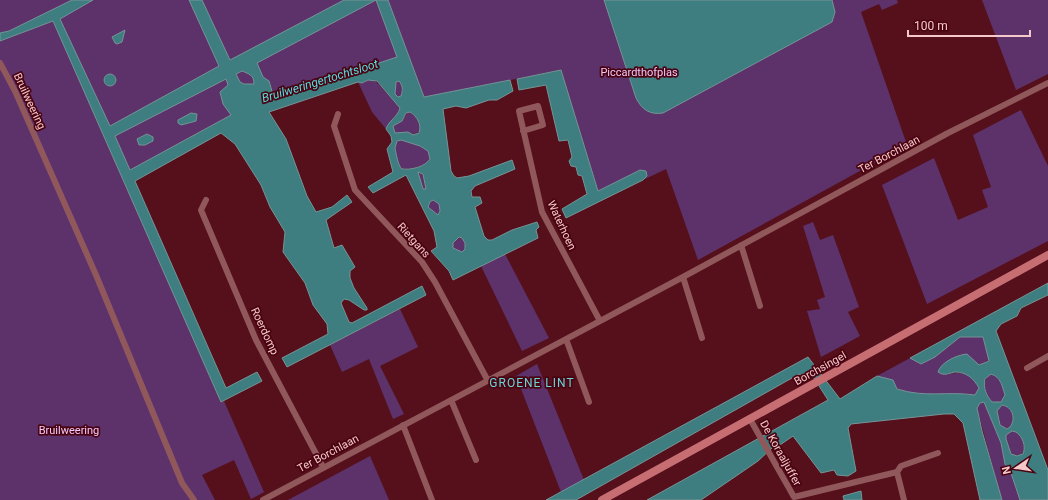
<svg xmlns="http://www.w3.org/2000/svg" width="1048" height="500" font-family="Roboto,sans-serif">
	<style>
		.green { fill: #5d326b }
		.water { fill: #3e7e80; stroke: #759496; fill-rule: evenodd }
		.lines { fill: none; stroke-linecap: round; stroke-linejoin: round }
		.street { stroke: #91585b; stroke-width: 6 }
		.secondary { stroke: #c76e73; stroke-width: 8 }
		.labels { text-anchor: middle; stroke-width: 3.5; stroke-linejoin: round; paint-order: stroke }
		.park-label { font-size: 11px; fill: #eec9fb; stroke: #490311 }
		.street-label { font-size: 11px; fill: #f5c9c9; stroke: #490311 }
		.water-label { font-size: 12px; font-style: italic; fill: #56dfe3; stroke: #490311 }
		.neighbourhood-label { font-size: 12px; letter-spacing: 1px; fill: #69d5d8; stroke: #490311 }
	</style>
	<rect width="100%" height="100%" fill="#55101b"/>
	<path class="green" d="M0,0h897l1,3 -16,7 -3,-6 -18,8 46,133 -209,115 -32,-91 -23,11 4,-4 -7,-6 -42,21 -37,-121 -137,27 -16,-43 -177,61 -101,55 -75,-161 -46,22 -9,2z
		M982,0h66v74l-32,16z
		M53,21l168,381 3,-1 40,91 -13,7 -17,-39 -32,15 13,25h-215v-459z
		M373,79c3,2 26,26 27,29 -3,10 -11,12 -14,21l-14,-17 -14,-30 5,1 5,-3z
		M399,81c4,5 4,9 2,15l-3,1 -4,-3 2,-12z
		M1021,110l27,56v75l-121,63 -45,-119 52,-27 24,62 30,-13 -6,-17 9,-3 -18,-52z
		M408,112c9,2 11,10 12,19l-7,4 -9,-2h-9l-2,-7 9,-5z
		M401,140l19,6 8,5 2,8c-5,8 -19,10 -28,10 -6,-6 -9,-20 -5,-28z
		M418,172l5,2 3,15h-3z
		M432,200l7,4 1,7 -2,4 -10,-8z
		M813,222l7,18 13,-5 26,72 -11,5 12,24 -39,21 -14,-46 13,-2 -3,-9 8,-3 -22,-71z
		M452 245a7 7 0 1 1 14 0a7 7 0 1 1-14 0Z
		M505,254l44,84 -27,13 -41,-85z
		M400,309l18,38 -38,19 24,48 -11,5 -24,-60 -27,13 -12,-27z
		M960,337h23l6,23 -10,5 -6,-4 -27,14c15,-5 26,-1 33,13l-4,7c-26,-3 -55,6 -79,-7 -6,-3 -13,-8 -19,-12l33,-18 11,6 14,-7z
		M537,364l47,116 -23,12 -45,-116z
		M991,374c10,3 11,12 14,21l-4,7 -9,1c-8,-11 -12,-20 -1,-29z
		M984,402l17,41 4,21 6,9 9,27h-18l-2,-6 -23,-86 3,-5z
		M1002,405c11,2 14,14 8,22l-4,2 -6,-4 -3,-14z
		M1012,431l4,1c7,5 10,14 6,22l-5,2 -6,-2 -5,-15v-4z
		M370,456l19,44h-101z"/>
	<path class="water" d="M72,0h21l-33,19 50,107 109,-60 -30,-66h13l28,60 114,-60h44l36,97 86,-17 3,11 -16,9h-8l-23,8 -10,-2 -13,3 8,62 3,5 3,2 12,-2 43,-16 3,9 -40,17 -4,5 1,6h8l2,6 -7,4 9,29 4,4h4l20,-10 25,-8 2,5 -3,3 2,8 -85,42 -4,-9 -18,-20 6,-4 -3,-16 -28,-56 -33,18 -5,-6 25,-15 -6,-23 5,-7 -1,-6 -5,-7c3,-9 11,-11 14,-21l-23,-27 -9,-1 -6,3 -4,-1 -89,30 17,27 21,57 9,16 16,-5 15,-12 5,7 -26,18 8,28 8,-3 13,22 -5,4v7l4,10 13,20v2h-3l-15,-10 -5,-1 -3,4 8,19 3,1 70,-37 4,9 -139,72 -5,-9 46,-24 -1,-10 -14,-19 -8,-22 -22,-31 2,-20 -15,-25 -9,-22 -26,-41 -14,-11 -86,48 91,207 31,-16 5,9 -41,21 -168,-381 -53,20v-8l9,-2zM376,0l21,57 -123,41 -5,-17 -6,-4 -6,-14zM242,71c7,3 12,4 12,13h-10l-4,-2 -4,-8zM226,79l2,6 -8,7 3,12 8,11 -101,55 -15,-34zM399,81c4,5 4,9 2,15l-3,1 -3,-3 1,-12zM410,112c7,4 12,13 9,21l-6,2 -5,-3 -13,1 -2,-7 9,-5 4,-8zM401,140l19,6 8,5 2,8c-5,8 -19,11 -28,10 -4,-3 -6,-16 -7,-21l2,-7zM418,172l5,2 3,15h-3zM433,200l6,4 1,7 -2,4 -10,-8 2,-5zM459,237l3,1 3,5v6l-3,3 -9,-4v-5z
		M604,0h228l3,12 -3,10 -169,91c-13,2 -21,-3 -27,-15z
		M125,30l-3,12 -5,2 -2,-1 -3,-6z
		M561,70l37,121 42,-21 6,1 1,5 -4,4 -77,38 -4,-9 25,-15 -5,-18 -4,-1 -2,-8 -5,-1 -2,-5 3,-4 -4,-17 -9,1 -13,-56 -27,5 -2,-11z
		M104 80a6 6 0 1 1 12 0a6 6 0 1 1-12 0Z
		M191,113l6,1 -1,7 -15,4 -3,-2v-3z
		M147,134l6,3v4l-8,4h-6l-2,-6z
		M1048,283v12l-27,13 -4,8 -16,8 -5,7 52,139v30h-28l-9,-27 -6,-9 -4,-21 -17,-41 -4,1 -3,5 5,23 20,69h-22l-17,-77 -9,-9h-10l-93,10 -3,4 8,43 -8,5 -11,-1 -3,-5 -13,3 -28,-37 -16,11h-4l-15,14 -57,39h-54l181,-100 -16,-25 -6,3 -7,-4 -223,126h-30l262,-143 32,42 37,-23 16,4 4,9c29,9 49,2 78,6l4,-7c-5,-9 -12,-16 -24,-16 -5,1 -8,3 -13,2l-4,-2c3,-10 19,-17 29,-18l12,11 10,-4 -6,-24h-23l-25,20 -14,7 -11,-6zM991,374c10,3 11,12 14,21l-4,7h-9c-6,-7 -9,-14 -7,-23zM1002,405c11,2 14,14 8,22l-3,2 -7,-4 -3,-14zM1012,431l4,1c7,5 10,14 7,22l-6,2 -6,-2 -5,-15v-4z
		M861,491l1,9h-18l-1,-4z"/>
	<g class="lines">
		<path class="street" d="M0,63l15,28 81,184 86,208 12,17
			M338,114l-4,12 21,64 67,72 13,20 53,99
			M523,131l20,-6 -5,-19 -19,5 23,101 58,109
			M206,200l-5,10 55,130 67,127
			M741,245l19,61
			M683,277l19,61
			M566,339l23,63
			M1027,368l21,-12
			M451,400l25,60
			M750,419l44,78 103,-25 7,28
			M403,425l29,75
			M897,472l4,-6 37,-13
			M263,500l420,-223 265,-144 100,-50"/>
		<path class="secondary" d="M602,500l446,-245"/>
	</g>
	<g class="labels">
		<g class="park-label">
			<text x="639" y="76">Piccardthofplas</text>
			<text x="69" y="434">Bruilweering</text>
		</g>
		<g class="street-label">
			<text transform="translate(30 101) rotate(65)" y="4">Bruilweering</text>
			<text transform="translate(889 154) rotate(-28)" y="4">Ter Borchlaan</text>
			<text transform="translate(562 225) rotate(65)" y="4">Waterhoen</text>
			<text transform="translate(414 240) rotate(48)" y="4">Rietgans</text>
			<text transform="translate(265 331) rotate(65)" y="4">Roerdomp</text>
			<text transform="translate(820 368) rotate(-29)" y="4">Borchsingel</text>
			<text transform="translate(328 453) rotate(-28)" y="4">Ter Borchlaan</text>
			<text transform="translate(781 453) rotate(61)" y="4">De Koraaljuffer</text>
		</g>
		<g class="water-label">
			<text transform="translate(320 81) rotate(-17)" y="4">Bruilweringertochtsloot</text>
		</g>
		<g class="neighbourhood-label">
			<text x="532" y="387">GROENE LINT</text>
		</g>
	</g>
	<g transform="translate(1016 468) rotate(257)" stroke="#490311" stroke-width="3" paint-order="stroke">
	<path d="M0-3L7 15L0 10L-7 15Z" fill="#f5c9c9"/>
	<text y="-6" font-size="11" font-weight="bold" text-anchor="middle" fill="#f5c9c9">N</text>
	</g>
	<path d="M908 30v6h122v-6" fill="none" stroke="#f5c9c9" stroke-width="2"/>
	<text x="914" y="30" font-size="12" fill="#f5c9c9" stroke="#490311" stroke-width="3" paint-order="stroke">100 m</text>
</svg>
